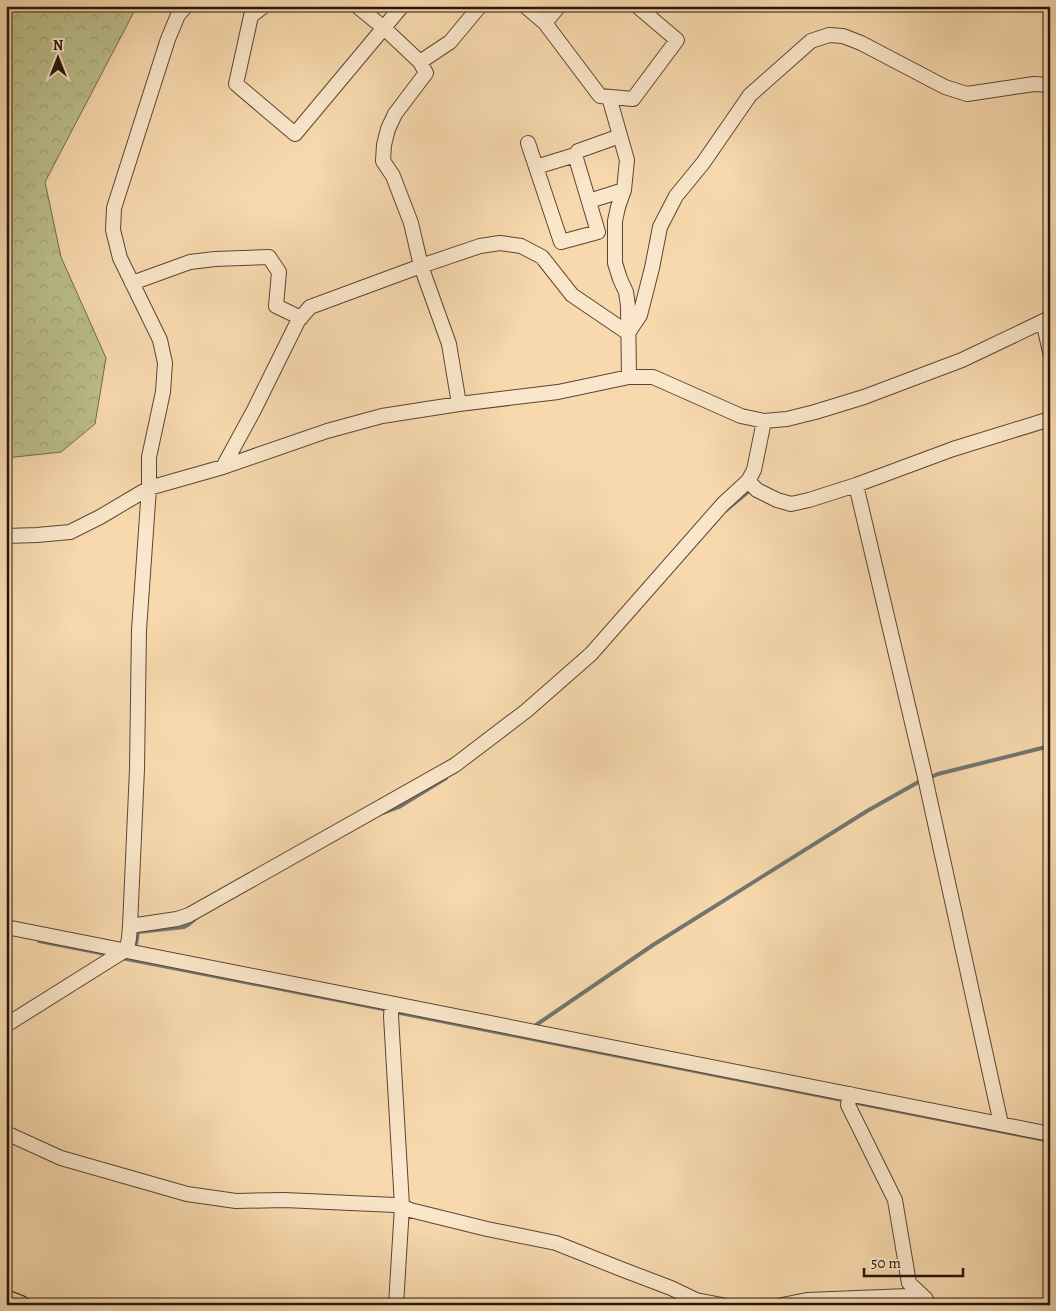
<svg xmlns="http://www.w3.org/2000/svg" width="1056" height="1311" font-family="Alegreya,serif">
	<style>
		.forest { fill: url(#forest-crowns); stroke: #716a4c }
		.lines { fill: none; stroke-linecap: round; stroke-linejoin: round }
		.stream { stroke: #717672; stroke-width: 4 }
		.minor-casing { stroke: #5b4635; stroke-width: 16 }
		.major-casing { stroke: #27150d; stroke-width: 20 }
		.minor { stroke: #fae6ca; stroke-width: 14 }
		.major { stroke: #f7d9ad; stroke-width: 18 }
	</style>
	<defs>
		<pattern id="forest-crowns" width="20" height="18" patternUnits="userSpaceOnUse" patternTransform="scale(1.25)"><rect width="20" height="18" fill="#bbbf8b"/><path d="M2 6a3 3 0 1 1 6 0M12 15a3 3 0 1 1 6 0" fill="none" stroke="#a1a377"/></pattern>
	</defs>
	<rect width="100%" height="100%" fill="#f7d9ad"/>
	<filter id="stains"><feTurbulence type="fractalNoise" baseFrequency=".004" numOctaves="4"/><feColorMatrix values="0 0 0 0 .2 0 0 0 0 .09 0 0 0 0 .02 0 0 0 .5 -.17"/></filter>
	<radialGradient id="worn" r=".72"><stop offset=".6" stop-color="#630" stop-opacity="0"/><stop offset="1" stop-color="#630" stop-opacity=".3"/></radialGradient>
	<path class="forest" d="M6,6h131l-92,176 16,75 45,101 -11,66 -34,28 -55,6z"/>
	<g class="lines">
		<path class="stream" d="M725,511l23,-19
			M929,778l9,-4 112,-28
			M383,813l16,-6 47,-29
			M39,941l72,14
			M136,944l2,-12 46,-5 5,-3 7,-6
			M122,958l266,52
			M395,1012l655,129
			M536,1025l117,-80 214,-134 55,-31"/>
		<defs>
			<path id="minor" d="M264,6l-13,10 -15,68 59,50 107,-128
				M357,6l27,22 36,34 6,11 -31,41 -7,15 -4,16 -1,16 10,15 18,47 10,43 28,78 10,60
				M525,6l20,17 55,73 33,3 44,-59 -40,-34
				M545,23l14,-17
				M420,62l30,-20 30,-36
				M609,97l18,63 -3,30 -6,17 -3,14v42l5,16 6,13 2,14 1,71
				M528,143l33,99 37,-10 -23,-77
				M536,167l39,-12 3,-4 42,-15
				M589,201l35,-11
				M132,283l58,-21 25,-3 54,-2 10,15 -3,34 25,12
				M1043,321l7,31
				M628,333l12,-18 12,-47 8,-41 16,-31 27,-33 47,-68 61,-54 18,-6 14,1 18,7 84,44 22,7 67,-10 16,1
				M223,467l31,-57 44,-89 12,-14 111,-41 59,-20 20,-3 21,3 21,11 30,38 56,38
				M748,481l9,9 20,10 14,4 18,-4 47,-15 97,-36 97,-30
				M856,485l68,288 77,351
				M6,536l31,-1 33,-3 30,-15 49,-29 74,-21 104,-36 55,-15 77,-12 99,-12 71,-15h24l88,39 23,5 23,-2 28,-7 49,-15 98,-37 88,-42
				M130,926l47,-7 12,-4 266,-150 71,-54 65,-57 132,-150 25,-23 6,-11 10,-49
				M6,927l1044,207
				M392,1004l-1,12 11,190 -6,99
				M6,1025l118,-74c6,-6 5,-17 6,-25l7,-157 2,-139 10,-142v-31l14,-65 2,-29 -5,-23 -40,-82 -7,-28 1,-22 54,-169 10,-24 8,-9
				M850,1094l-2,11 47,95 14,83 17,16v6
				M6,1133l55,25 126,36 49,7 48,-1 111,5 7,1 8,4 77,19 69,14 65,26 50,19 25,12 26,5
				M782,1305l25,-5 101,-4 8,-6"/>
			<path id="major" d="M6,1299l15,6"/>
		</defs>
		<use href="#minor" class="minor-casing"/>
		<use href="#major" class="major-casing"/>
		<use href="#minor" class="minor"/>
		<use href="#major" class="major"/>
	</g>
	<rect width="1056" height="1311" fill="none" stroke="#f7d9ad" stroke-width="25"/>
	<rect x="8" y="8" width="1041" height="1296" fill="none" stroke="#27150d" stroke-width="2.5"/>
	<rect x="12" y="12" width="1031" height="1286" fill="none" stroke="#27150d"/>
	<g transform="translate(58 58)" stroke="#fae6ca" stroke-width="4" paint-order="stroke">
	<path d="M0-4L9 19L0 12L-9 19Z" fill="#27150d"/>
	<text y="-8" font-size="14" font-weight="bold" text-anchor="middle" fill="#27150d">N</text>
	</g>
	<path d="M864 1268v8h99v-8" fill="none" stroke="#27150d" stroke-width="2.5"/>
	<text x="871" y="1268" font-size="15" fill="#27150d" stroke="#fae6ca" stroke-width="4" paint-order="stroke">50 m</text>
	<rect width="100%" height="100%" filter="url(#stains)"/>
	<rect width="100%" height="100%" fill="url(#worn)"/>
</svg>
